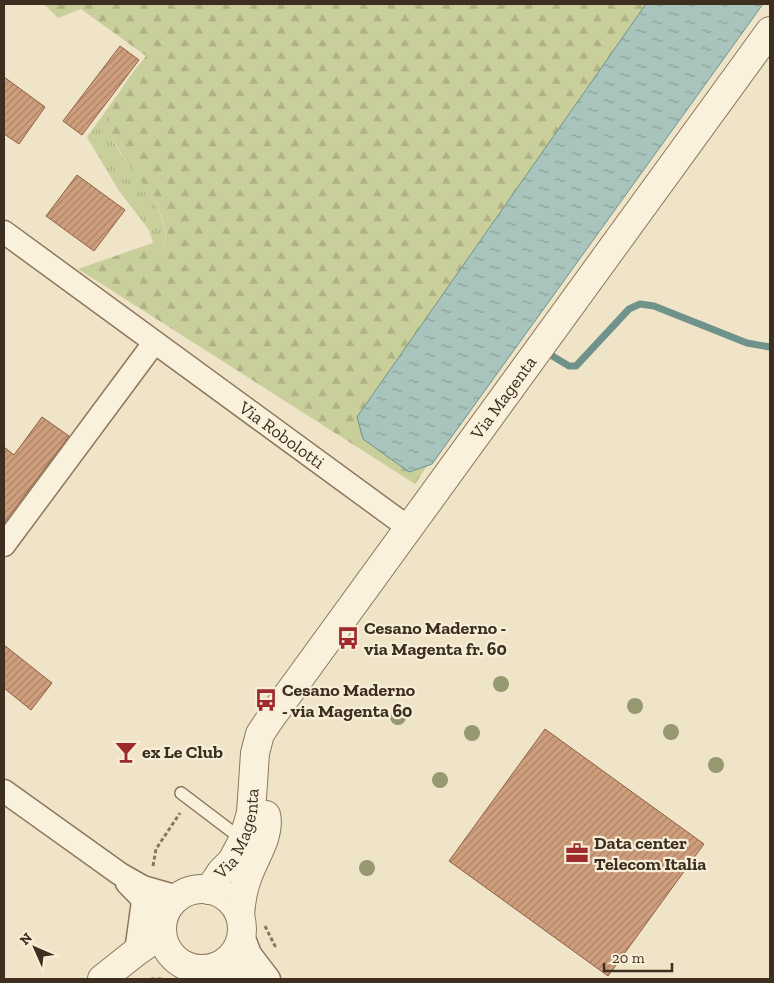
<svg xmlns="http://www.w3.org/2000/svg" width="774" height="983" font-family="'Zilla Slab',serif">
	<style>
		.grass { fill: url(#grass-tufts) }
		.forest { fill: url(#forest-firs) }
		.water { fill: url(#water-ripples); stroke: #6f938a }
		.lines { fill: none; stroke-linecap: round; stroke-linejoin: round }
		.stream { stroke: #6f938a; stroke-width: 7 }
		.building { fill: url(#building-hatch); stroke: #8d5f41 }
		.service-casing { stroke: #8d765c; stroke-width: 14 }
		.minor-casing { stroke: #8d765c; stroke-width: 25 }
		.tertiary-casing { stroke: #8d765c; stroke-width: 30 }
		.path { stroke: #8d765c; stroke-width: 3; stroke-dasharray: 4 2.5; stroke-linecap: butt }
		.service { stroke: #faf1dc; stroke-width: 11 }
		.minor { stroke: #faf1dc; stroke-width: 22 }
		.tertiary { stroke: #faf1dc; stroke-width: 28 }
		.tree { fill: #96986f }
		.labels { text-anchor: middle; stroke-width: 4.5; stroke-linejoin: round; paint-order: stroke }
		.street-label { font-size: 18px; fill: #3d2e20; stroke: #f7eed8 }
		.poi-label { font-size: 18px; font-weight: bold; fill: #3d2e20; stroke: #f7eed8; text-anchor: start }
	</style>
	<defs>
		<pattern id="grass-tufts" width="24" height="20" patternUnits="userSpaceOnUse" patternTransform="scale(1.25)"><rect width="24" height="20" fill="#c9cf9b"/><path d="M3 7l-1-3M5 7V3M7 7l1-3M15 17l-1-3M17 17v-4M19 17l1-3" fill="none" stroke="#aeb285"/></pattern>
		<pattern id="forest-firs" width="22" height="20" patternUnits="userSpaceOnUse" patternTransform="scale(1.25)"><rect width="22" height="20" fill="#c9cf9b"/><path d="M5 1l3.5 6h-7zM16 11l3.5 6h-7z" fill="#aeb285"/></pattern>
		<pattern id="water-ripples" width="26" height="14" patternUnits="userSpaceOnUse" patternTransform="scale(1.25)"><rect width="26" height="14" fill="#a9c4bc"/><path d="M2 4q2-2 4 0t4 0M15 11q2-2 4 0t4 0" fill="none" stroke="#8ba098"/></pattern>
		<pattern id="building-hatch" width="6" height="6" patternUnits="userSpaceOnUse" patternTransform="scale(1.25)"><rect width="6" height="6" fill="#cf9f7d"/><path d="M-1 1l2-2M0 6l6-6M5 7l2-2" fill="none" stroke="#a98266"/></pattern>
	</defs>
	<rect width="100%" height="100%" fill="#f0e4c8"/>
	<path class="grass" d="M126,83c-11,18 -16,34 -13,55 1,10 23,35 30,44 9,14 17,29 21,45 3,10 3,18 -6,24l-14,-5 9,-3 -4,-13 -30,-39 -32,-54z"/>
	<path class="forest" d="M44,4h692l-321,480 -337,-215 66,-23 14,5 7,-7c3,-11 -2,-23 -6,-33 -10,-25 -47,-62 -49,-83 -1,-8 1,-16 4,-23 6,-18 20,-34 32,-49l-65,-47 -23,9z"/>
	<path class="water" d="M646,4h117l-331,460 -23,8 -46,-33 -6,-22z"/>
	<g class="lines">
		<path class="stream" d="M549,354l20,12h7l53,-57 11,-5 14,2 93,37 23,4"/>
	</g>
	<path class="building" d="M120,46l19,14 -57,75 -19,-14z
		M4,77l41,30 -26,37 -15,-10z
		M77,175l48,35 -31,41 -48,-35z
		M42,417l27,19 -65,87v-76l10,8z
		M4,645l48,38 -21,27 -27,-22z
		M545,729l159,115 -96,132 -159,-115z"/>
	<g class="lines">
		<defs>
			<path id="service" d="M181,793l62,47"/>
			<g id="minor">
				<path id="s1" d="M4,232l405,296"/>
				<path d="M4,545l150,-202"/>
				<path d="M4,791l116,83 23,13 35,10"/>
				<path d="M127,883l36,37"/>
				<path d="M242,933l8,21 19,25"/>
				<path d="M136,952l7,-51"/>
				<path d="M218,966l33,6 14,7"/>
			</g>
			<g id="tertiary">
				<circle cx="202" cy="929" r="40"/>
				<path id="s2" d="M209,890l12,-18 11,-11 11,-21 8,-27 4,-60 5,-19 10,-15 500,-688"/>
				<path d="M240,915c1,-13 3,-27 8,-39 6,-18 23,-41 18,-61"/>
				<path d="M102,979l34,-27 26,-18"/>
			</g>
		</defs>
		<use href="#service" class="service-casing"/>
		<use href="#minor" class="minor-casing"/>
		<use href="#tertiary" class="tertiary-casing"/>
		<path class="path" d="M153,866l3,-17 24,-36
			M265,926l10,20 -2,3
			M151,979h13"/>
		<use href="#service" class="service"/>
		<use href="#minor" class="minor"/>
		<use href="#tertiary" class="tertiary"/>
	</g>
	<g class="tree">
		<circle cx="501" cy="684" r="8"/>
		<circle cx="635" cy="706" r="8"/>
		<circle cx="398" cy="717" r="8"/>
		<circle cx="671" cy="732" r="8"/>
		<circle cx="472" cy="733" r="8"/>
		<circle cx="716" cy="765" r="8"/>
		<circle cx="440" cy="780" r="8"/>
		<circle cx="367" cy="868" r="8"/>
	</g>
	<defs>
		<symbol id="bus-bare" viewBox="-9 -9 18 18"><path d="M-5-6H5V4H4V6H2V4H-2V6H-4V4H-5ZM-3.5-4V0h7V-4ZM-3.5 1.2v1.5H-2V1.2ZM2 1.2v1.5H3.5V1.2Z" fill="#9e2a2b" stroke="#f7eed8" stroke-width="2.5" paint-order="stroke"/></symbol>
		<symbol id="bar-bare" viewBox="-9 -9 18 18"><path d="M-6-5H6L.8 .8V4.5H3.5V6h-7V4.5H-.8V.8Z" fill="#9e2a2b" stroke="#f7eed8" stroke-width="2.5" paint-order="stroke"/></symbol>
		<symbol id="office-bare" viewBox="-9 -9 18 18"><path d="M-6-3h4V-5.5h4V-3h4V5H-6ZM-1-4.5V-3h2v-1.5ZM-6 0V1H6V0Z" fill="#9e2a2b" stroke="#f7eed8" stroke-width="2.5" paint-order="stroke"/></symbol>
	</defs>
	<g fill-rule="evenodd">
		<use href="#bus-bare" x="332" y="622" width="32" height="32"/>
		<use href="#bus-bare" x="250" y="684" width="32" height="32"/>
		<use href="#bar-bare" x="110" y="736" width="32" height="32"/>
		<use href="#office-bare" x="561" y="837" width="32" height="32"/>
	</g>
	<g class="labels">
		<g class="street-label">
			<text dy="6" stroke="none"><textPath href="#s2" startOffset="584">Via Magenta</textPath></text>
			<text dy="6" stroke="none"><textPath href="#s1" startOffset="344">Via Robolotti</textPath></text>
			<text dy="6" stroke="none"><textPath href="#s2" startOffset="65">Via Magenta</textPath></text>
		</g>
		<g class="poi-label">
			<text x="364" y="634">Cesano Maderno -<tspan x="364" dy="21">via Magenta fr. 60</tspan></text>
			<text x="282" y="696">Cesano Maderno<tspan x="282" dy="21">- via Magenta 60</tspan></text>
			<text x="142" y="758">ex Le Club</text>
			<text x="594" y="849">Data center<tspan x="594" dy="21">Telecom Italia</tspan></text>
		</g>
	</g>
	<rect width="774" height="983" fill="none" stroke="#3d2e20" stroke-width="10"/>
	<g transform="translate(35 948) rotate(315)" stroke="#f7eed8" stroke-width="4" paint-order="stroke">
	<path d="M0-4L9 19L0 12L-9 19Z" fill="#3d2e20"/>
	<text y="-8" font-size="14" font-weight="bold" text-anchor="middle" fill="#3d2e20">N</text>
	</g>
	<path d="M604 963v8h68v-8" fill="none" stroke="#3d2e20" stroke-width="2.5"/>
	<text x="612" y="963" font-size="15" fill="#3d2e20" stroke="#f7eed8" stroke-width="4" paint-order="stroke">20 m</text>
</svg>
